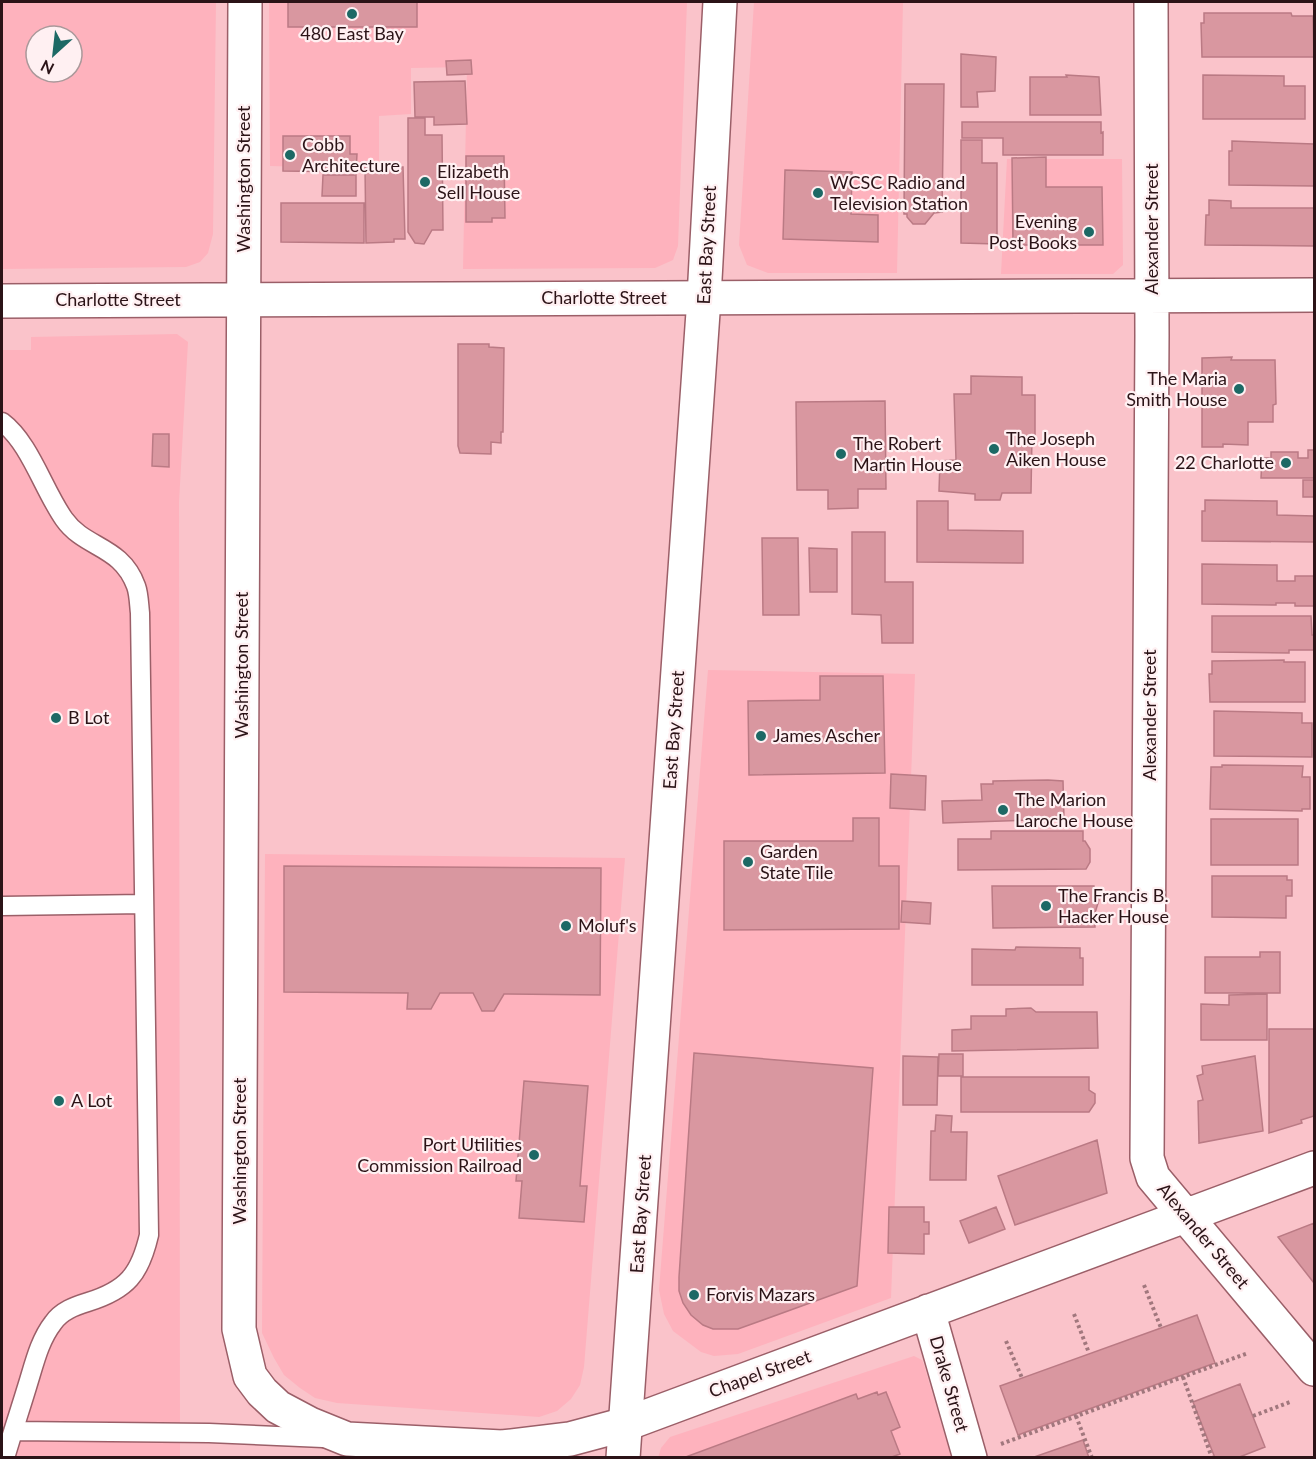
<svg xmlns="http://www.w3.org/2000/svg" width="1316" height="1459" font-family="Lato,sans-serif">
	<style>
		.built { fill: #feb2bd; fill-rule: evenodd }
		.building { fill: #d997a0; stroke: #ba7a84; stroke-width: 1.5 }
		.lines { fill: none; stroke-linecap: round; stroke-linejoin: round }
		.lane-casing { stroke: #9b5f68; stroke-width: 21 }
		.street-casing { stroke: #9b5f68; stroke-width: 36 }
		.secondary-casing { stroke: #9b5f68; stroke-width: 36 }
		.path { stroke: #a1777d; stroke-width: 4; stroke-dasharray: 3 3; stroke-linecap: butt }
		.lane { stroke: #fff; stroke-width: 18 }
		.street { stroke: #fff; stroke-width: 33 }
		.secondary { stroke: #fff; stroke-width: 33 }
		.poi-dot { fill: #1d6965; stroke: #fff0f2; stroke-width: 2 }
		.labels { text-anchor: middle; stroke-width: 4.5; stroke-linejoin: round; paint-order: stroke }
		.poi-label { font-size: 18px; fill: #2b1317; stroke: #fff0f2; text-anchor: start }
		.street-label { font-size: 18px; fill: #2b1317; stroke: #fff0f2 }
	</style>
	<rect width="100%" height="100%" fill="#fac3ca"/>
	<path class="built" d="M2,2h214l-3,232 -5,19 -8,9 -14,5 -184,2zM36,36h36v36h-36z
		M269,2h418l-9,244 -5,14 -18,8 -192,1 4,-202 -56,1v46l-32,2v53l-109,-3z
		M754,2h149l-6,271h-129l-21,-8 -8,-20z
		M1007,159h115l1,106 -10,9h-112z
		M177,334l11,8 -9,160 1,955h-178v-1107h29v-13z
		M708,670l207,4 -24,624 -153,56 -24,2 -13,-4 -28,-21 -9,-17 -5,-24z
		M265,854l360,4 -41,509 -4,18 -9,14 -14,12 -18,6 -202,-14 -22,-5 -15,-10 -16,-13 -10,-17 -12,-25z
		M914,1356l8,4 2,5 27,92 -293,1 3,-10 9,-11z"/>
	<path class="building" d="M288,2h129v25h-129z
		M1204,13h87l1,3h21l1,41h-112l-1,-34h3z
		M961,54l35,3 -1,34 -18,1 1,15h-17z
		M471,60l1,14 -25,1 -1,-14z
		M1066,75l33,2 2,38h-71v-38h37z
		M1203,75l81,1v10h21v33h-102z
		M465,81l2,43 -33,1v-8h-19l-1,-35z
		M905,84h39l-2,128 -8,1 -9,11h-12l-6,-7v-3h-3z
		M408,118h17v17h17l1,95h-11l-8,14 -9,-1 -7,-11z
		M962,122h139v11l2,-1v23h-100v-17h-41z
		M283,136h67v18h7l-1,18 -73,-1z
		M961,140h21v23h15v81l-36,-1z
		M1232,141l82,3v42l-85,-1v-34h3z
		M466,156h38l1,62h-13v4h-26z
		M1046,157v30h56l1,58h-90l-1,-87z
		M403,167l2,72h-11v3l-28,1 -1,-75z
		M785,170l67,2 -1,42 27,1v27l-95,-3z
		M323,175h33v21h-34z
		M1209,200l22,1v7h83v38l-109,-1 1,-30h3z
		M281,203h83v40l-83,-1z
		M458,344h31v3l15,1 -1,84h-2v11l-10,-1v12l-31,-1 -2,-7z
		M1232,357l-1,3h44l1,44 -3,1v17h-25v23l-25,-1v3h-21v-89z
		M971,376l51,1v18h13v40h-3l-1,58h-29l-2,7h-25v-6l-36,-3 1,-30 16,-1 -2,-66h17z
		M885,401l1,88h-28v19l-30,1v-19h-31l-1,-88z
		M153,434h16v33l-17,-1z
		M1308,450h6v28h-53l1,-20h9v-6h27v6h10z
		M1303,480h11v17h-11z
		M1205,500l72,1v14l37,1v26l-112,-1v-30h3z
		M917,501h31v29l75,1v32l-106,-1z
		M852,532h33v50h28v61h-31l-1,-28 -29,-1z
		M762,538h36l1,77h-36z
		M809,548l28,1v43h-27z
		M1202,564l75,1v16h18v-5h19v30h-19v-3h-19v2l-74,-1z
		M1212,616h99l1,19h2v15h-25v3l-77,-1z
		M1284,660v2h21v40h-95l-1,-28h3v-13z
		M820,676h63l2,97 -136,2 -1,-74 72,-1z
		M1214,711l88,2v10h10v34l-98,-1z
		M1222,765l81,1 -1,11h8v32h-8v2l-92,-2 1,-42h11z
		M891,774l35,2 -1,34 -35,-2z
		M1048,780l15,1 1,38 -121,4 -1,-22 40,-1 -1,-16h12v-3z
		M853,818h26v48h20v63l-175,1v-89h129z
		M1211,819h87v46h-87z
		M991,831h92v10h2l5,8v13l-4,7 -128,1v-31h33z
		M284,866l317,2 -1,127 -96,-1 -10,17h-12l-9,-18h-33l-9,16h-24l1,-16 -124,-1z
		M1212,876h75v4h5v16h-6v22l-74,-1z
		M992,886h102l5,14 -5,16 1,11 -102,1z
		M902,901l29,2 -1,21 -29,-2z
		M1016,947l64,1v10h3v27h-111v-36l43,1z
		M1260,952h20v41h-75v-36h55z
		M1267,994v46h-66v-36l28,1v-10z
		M1031,1008l5,4h61l1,36 -146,3v-21l19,-1v-13h35v-7z
		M1269,1029h45v87l-13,4 1,3 -33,10z
		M694,1053l179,15 -16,218 -119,43h-25l-10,-4 -12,-10 -8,-12 -4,-12v-14z
		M939,1054h24v22h-25z
		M903,1056l35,1 -1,48h-34z
		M1255,1056l8,75 -64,12 -1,-42 5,-1 -6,-24 6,-2 -1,-8z
		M961,1077h128v13l6,4v9l-6,9h-128z
		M524,1081l64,5 -8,100h7l-3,36 -65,-4 3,-37h-6z
		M936,1115l16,1 -1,16h16l-1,48h-36l1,-49h4z
		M1097,1140l10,53 -92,32 -17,-49z
		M889,1207h35v15h5v12h-5v20l-36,-1z
		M996,1207l9,22 -36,14 -9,-22z
		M1314,1223v60l-36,-46z
		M1197,1315l18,48 -197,72 -18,-49z
		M1240,1384l25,63 -28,11h-22l-22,-56z
		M877,1392l1,3 8,-3 14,35 -9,4 9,23 -11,4h-206l173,-64 2,5z
		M1083,1440l6,18h-55v-1z"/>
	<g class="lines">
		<defs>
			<path id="lane" d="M2,422c28,21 41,67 62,97 21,30 57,26 72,67 3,8 3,19 4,27l9,622c-9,39 -22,55 -61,67 -13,4 -27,9 -35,21 -14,18 -19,42 -26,64 -7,23 -15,47 -22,71
				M2,906l142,-2
				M13,1431l196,2 114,5"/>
			<path id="street" d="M245,2l-6,1327 11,47 12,16 16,15 32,17 37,15 155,8 68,-8 56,-15 688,-256
				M1151,2l1,333 -5,823 6,19 161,192
				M2,301l1312,-6
				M928,1311l42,147"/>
			<path id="secondary" d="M623,1458l81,-1160 16,-296"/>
		</defs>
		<use href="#lane" class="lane-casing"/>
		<use href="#street" class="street-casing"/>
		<use href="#secondary" class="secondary-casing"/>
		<path class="path" d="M1144,1285l17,43
			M1074,1314l15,39
			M1006,1341l16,37
			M1183,1377l29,81
			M1076,1416l16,42
			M1253,1416l37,-14
			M1001,1444l247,-91"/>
		<use href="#lane" class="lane"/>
		<use href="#street" class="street"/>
		<use href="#secondary" class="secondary"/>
	</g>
	<g class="poi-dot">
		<circle cx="352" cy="14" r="6"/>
		<circle cx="290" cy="155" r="6"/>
		<circle cx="425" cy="182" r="6"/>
		<circle cx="818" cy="193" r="6"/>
		<circle cx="1089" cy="232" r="6"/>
		<circle cx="1239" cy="389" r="6"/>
		<circle cx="994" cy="449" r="6"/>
		<circle cx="841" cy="454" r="6"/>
		<circle cx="1286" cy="463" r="6"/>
		<circle cx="56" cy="718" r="6"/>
		<circle cx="761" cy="736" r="6"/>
		<circle cx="1003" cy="810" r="6"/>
		<circle cx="748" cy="862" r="6"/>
		<circle cx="1046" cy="906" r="6"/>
		<circle cx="566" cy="926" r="6"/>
		<circle cx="59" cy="1101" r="6"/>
		<circle cx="534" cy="1155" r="6"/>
		<circle cx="694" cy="1295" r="6"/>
	</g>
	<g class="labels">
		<g class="poi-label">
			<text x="352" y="40" text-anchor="middle">480 East Bay</text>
			<text x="302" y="151">Cobb<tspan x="302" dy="21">Architecture</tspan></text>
			<text x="437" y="178">Elizabeth<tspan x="437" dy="21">Sell House</tspan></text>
			<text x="830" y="189">WCSC Radio and<tspan x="830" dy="21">Television Station</tspan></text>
			<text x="1077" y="228" text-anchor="end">Evening<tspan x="1077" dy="21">Post Books</tspan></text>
			<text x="1227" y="385" text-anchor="end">The Maria<tspan x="1227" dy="21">Smith House</tspan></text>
			<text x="1006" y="445">The Joseph<tspan x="1006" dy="21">Aiken House</tspan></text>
			<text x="853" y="450">The Robert<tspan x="853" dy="21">Martin House</tspan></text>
			<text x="1274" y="469" text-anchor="end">22 Charlotte</text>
			<text x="68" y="724">B Lot</text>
			<text x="773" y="742">James Ascher</text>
			<text x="1015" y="806">The Marion<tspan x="1015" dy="21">Laroche House</tspan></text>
			<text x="760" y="858">Garden<tspan x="760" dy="21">State Tile</tspan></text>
			<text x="1058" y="902">The Francis B.<tspan x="1058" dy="21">Hacker House</tspan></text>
			<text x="578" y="932">Moluf's</text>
			<text x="71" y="1107">A Lot</text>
			<text x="522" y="1151" text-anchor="end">Port Utilities<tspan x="522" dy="21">Commission Railroad</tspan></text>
			<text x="706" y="1301">Forvis Mazars</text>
		</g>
		<g class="street-label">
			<text transform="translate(244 179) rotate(-90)" y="6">Washington Street</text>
			<text transform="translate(1152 229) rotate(-90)" y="6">Alexander Street</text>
			<text transform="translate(707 245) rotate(-87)" y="6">East Bay Street</text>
			<text x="604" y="304">Charlotte Street</text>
			<text x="118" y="306">Charlotte Street</text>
			<text transform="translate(242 665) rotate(-90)" y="6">Washington Street</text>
			<text transform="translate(1150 715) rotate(-90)" y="6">Alexander Street</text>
			<text transform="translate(674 730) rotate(-86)" y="6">East Bay Street</text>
			<text transform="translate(240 1151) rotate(-90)" y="6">Washington Street</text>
			<text transform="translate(641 1214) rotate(-86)" y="6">East Bay Street</text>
			<text transform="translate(1203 1236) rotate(50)" y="6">Alexander Street</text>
			<text transform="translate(760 1374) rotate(-20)" y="6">Chapel Street</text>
			<text transform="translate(949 1384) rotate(74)" y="6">Drake Street</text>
		</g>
	</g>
	<rect width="1316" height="1459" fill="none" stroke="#2b1317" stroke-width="6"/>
	<g transform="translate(54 54) rotate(207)"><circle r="28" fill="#fff0f2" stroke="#aa989a" stroke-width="1.5"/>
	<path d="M0-4.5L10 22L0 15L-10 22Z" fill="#1d6965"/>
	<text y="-9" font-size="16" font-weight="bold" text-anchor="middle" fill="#2b1317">N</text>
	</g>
</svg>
